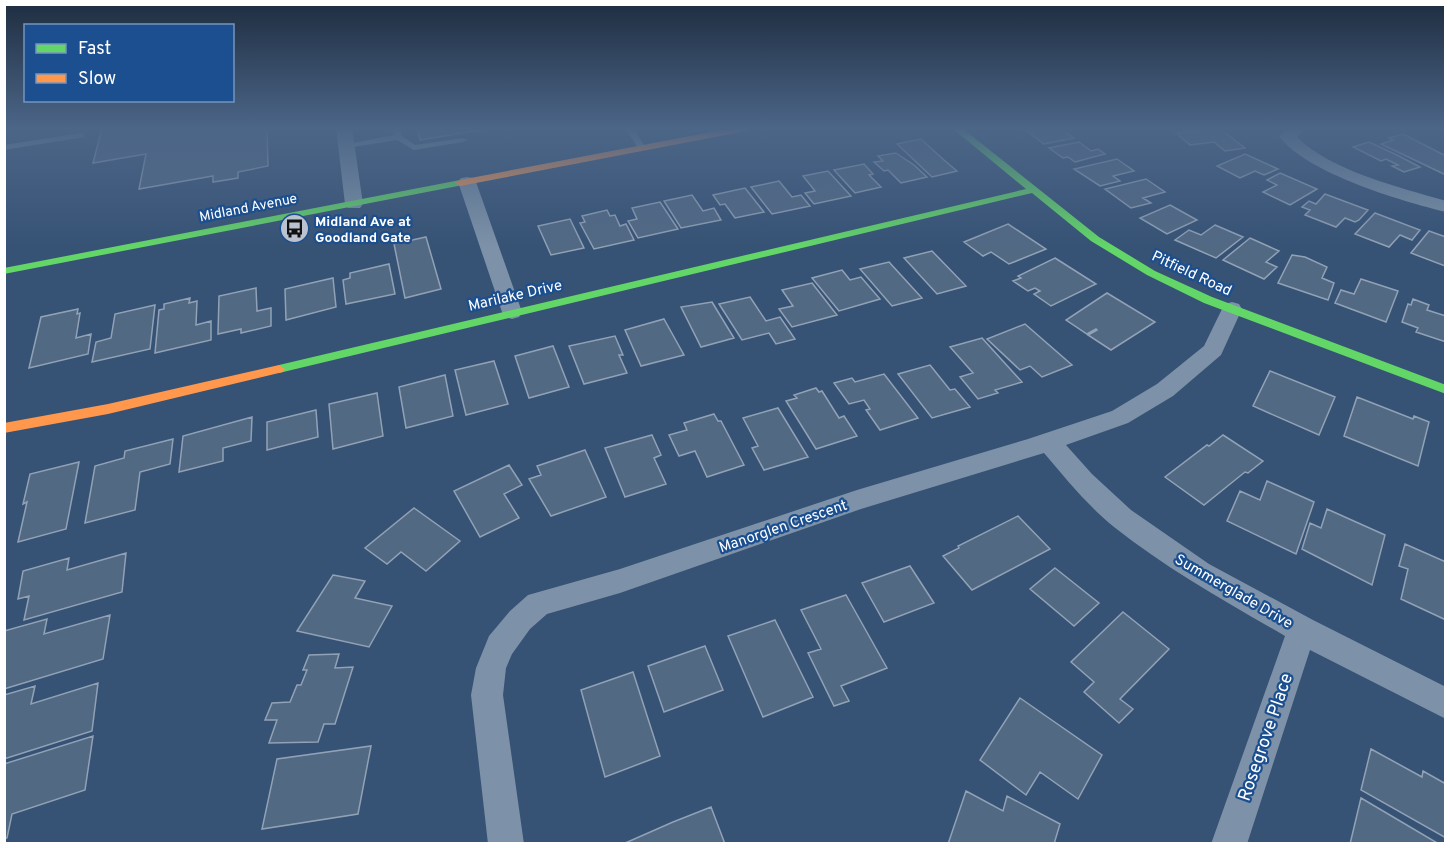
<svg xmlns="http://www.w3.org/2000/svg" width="1450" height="848" font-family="Overpass,sans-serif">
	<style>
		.building { fill: #526984; stroke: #92a2b6; stroke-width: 1.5 }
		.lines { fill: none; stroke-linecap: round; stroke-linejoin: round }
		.lane { fill: #7d92a8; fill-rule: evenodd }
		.street { fill: #7d92a8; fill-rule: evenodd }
		.fast { fill: #63d668; fill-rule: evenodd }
		.slow { fill: #ff974d; fill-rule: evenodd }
		.labels { text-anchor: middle; stroke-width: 4.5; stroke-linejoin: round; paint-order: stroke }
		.far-street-label { font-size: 14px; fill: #fff; stroke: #1b4f8f }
		.far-poi-label { font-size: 14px; font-weight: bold; fill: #fff; stroke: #1b4f8f; text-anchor: start }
		.street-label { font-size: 15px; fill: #fff; stroke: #1b4f8f }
		.near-street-label { font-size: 18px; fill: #fff; stroke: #1b4f8f }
	</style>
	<rect width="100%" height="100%" fill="#365274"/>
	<path class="building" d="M102,128h165l1,38 -30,6v6l-25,4v-6l-74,13 7,-35 -53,9z
		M417,128h76l-73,12z
		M1036,128h23l15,10 -30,6 -19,-14z
		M1219,128l26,20 -20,3 -11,-9 -24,3 -14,-12z
		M1403,134l43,22v19l-65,-31 12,-4 -4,-2z
		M921,139l23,21 13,11 -25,6 -35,-33z
		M1079,142l12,9 7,-2 7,5 -30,8 -7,-5 -5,1 -14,-10z
		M1369,142l28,13 23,12 -16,5 -12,-6 6,-1 -12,-6 -5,2 -28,-14z
		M896,153l18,12 13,12 -26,6 -13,-13 -4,1 -10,-9 9,-1 -5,-5z
		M1245,154l33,15 -14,6 -9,-4 -15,7 -23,-12z
		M1117,159l17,12 -21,5 7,5 -20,5 -26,-17z
		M864,164l9,10 -4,1 12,12 -26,6 -21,-23z
		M828,171l23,25 -37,8 -9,-11 10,-2 -12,-15z
		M1280,173l37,16 -27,16 -27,-13 14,-7 -10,-5z
		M1146,179l19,13 -22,6 8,5 -20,5 -26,-19z
		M779,181l13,16 9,-2 9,11 -38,8 -21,-27z
		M745,188l19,24 -29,6 -10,-14 -5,1 -7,-10z
		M1325,194l43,16 -9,10 -4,2 -10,-4 -9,9 -31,-12 5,-5 -8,-3 7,-6 7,3z
		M692,195l11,16 11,-3 7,12 -40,8 -17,-27z
		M660,202l18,27 -40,9 -10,-17 9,-2 -5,-11z
		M1170,205l27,15 -30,14 -27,-16z
		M607,210l3,6 5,-1 5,11 6,-2 8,16 -40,9 -14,-26 5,-1 -3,-6z
		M1375,213l45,17 -8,10 -12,-5 -11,12 -34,-13z
		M570,219l14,29 -33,7 -13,-29z
		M1008,224l38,25 -37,15 -18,-12 -8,4 -19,-14z
		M1215,225l28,12 -27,21 -41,-18 14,-10 12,5z
		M1429,231l17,6 -1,29 -34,-13z
		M426,237l15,52 -36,9 -11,-54z
		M1250,238l29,13 -13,11 11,5 -13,12 -41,-19z
		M932,251l34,35 -29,8 -33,-36z
		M1292,255l13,2 22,10 -5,11 12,5 -6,17 -50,-17z
		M1055,258l41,26 -45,22 -17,-12 6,-3 -5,-3 -7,3 -15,-10 8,-3 -3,-2z
		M889,262l33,36 -30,8 -32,-37z
		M389,264l6,30 -49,10 -3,-24 7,-2v-5z
		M842,270l8,10 11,-3 19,22 -41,12 -27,-33z
		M333,278l3,29 -50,13 -1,-31z
		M1361,279l37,12 -12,31 -51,-19 6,-13 13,4z
		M812,283l25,32 -45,12 -13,-18 14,-3 -11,-16z
		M256,288l1,23 14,-3v18l-30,7v-4l-23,5 1,-38z
		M1107,293l48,29 -44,28 -23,-15 9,-5 -1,-1 -9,5 -21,-14z
		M750,297l16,24 14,-4 15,22 -19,5 -7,-11 -27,7 -23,-36z
		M190,298l-1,5 8,-2 -1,24 15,-4v19l-56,13 4,-43 5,-1v-5z
		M1413,299l16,6 -2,5 19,6v26l-30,-10 2,-4 -16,-6 6,-18 3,1z
		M712,302l22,36 -33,9 -20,-40z
		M155,305l-5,44 -58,13 4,-20 15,-4 4,-24z
		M78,309l-1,5 3,-1 -4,25 15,-4 -3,20 -59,14 12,-51z
		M664,319l20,36 -43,11 -16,-36z
		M1025,324l47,41 -30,12 -12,-11 -10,4 -33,-31z
		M615,336l8,19h-4l8,18 -43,11 -15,-38z
		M982,338l40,44 -27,8 3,3 -20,6 -18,-22 13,-4 -23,-26z
		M553,346l16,41 -40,11 -14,-42z
		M494,361l14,43 -42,11 -11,-45z
		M930,365l20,25 5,-1 15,18 -38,11 -34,-44z
		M1270,371l65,26 -16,38 -66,-29z
		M884,374l34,44 -38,12 -14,-20 4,-1 -6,-9 -15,4 -15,-21 18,-5 3,4z
		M445,375l8,41 -47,12 -7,-41z
		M816,388l3,4 3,-1 17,27 5,-2 13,20 -41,13 -30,-48 11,-3 -3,-3z
		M377,393l6,43 -50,13 -4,-45z
		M1357,397l56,22 1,-3 15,6 -11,44 -74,-30z
		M778,408l30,49 -44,13 -12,-22 6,-2 -15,-28z
		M316,410l2,27 -51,13v-28z
		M714,414l4,7h3l23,44 -37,12 -12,-26 -16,5 -10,-21 18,-5 -3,-7z
		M252,417l-1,24 -28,7v13l-44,11 4,-36z
		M652,435l9,20 -7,3 12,26 -41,13 -20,-49z
		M1223,435l40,26 -15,12 -3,-1 -41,33 -39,-28 42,-32 2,1z
		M173,439l-3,25 -30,8 -5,38 -50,13 10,-57 29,-8 1,-7z
		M585,450l21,47 -55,19 -22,-37 12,-4 -4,-9z
		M79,462l-13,67 -48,13 9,-40 -4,2 7,-30z
		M509,465l13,20 -18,9 15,24 -39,19 -26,-46z
		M1267,481l47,21 -18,52 -69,-33 13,-30 20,9z
		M414,508l46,33 -34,30 -25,-19 -14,12 -22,-16z
		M1327,509l58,26 -13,50 -70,-36 8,-26 11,5z
		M1018,516l32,33 -78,41 -29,-34 16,-8 -1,-2z
		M1405,544l41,18v58l-45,-21 7,-30 -9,-3z
		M126,553l-4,39 -98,28 5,-24 -11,3 5,-28 46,-13 -2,12z
		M910,566l24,37 -50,19 -22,-39z
		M1055,568l44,35 -25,23 -44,-37z
		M333,575l32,6 -10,17 37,8 -23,41 -72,-16z
		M846,595l41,73 -46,18 8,15 -15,5 -26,-53 13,-4 -20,-39z
		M1123,612l46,37 -49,50 13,10 -14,14 -35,-31 10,-10 -23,-20z
		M110,615l-7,44 -99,30v-58l43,-12 -3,15z
		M775,620l38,77 -50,20 -35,-81z
		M705,646l18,44 -59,22 -16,-46z
		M339,654l-4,14 18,-1 -18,57h-11l-6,18 -49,1 8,-23h-12l7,-17 18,-1 7,-17h4l6,-15h-4l6,-15z
		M633,672l27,84 -55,21 -24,-87z
		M98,683l-6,48 -88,28v-64l31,-9 -4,18z
		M1020,698l82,57 -24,44 -38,-27 -14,23 -46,-35z
		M93,736l-8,54 -73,24 -5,24 -3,1v-75z
		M371,746l-13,68 -96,15 15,-70z
		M1371,749l51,28 1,-6 23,13v54l-85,-48z
		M966,791l37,20 4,-15 53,28 -6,20h-106z
		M1361,798l78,46h-89z
		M711,807l14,37h-102l50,-22z"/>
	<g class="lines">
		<path class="lane" d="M392,128h8l2,8 13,9 48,-7 4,2 -4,2 -49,8 -17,-10 -50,8 -4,-2 4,-2 47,-9z
			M625,128h8l13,20 -1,2h-6z
			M81,133l4,2 -1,2 -80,13v-5z"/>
		<path class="street" d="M336,128h16l11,76 -3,4h-12l-3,-4z
			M1288,128h18l-9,9c34,34 102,50 149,64v11c-45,-11 -140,-39 -167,-76z
			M467,177l6,1 3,4 46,130 -3,5 -7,2 -7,-2 -3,-5 -44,-130 3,-4z
			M1232,302l7,2 3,5 -21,46 -48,41 -45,27 -62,22 26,29 39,36 78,54 104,56 133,67v32l-136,-69 -63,194h-36l74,-208c-59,-34 -118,-67 -171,-109 -26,-21 -48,-48 -70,-74l-183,56 -241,84 -73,21 -17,15 -18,25 -6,14 -3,27 21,149h-36l-17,-149 5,-27 13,-32 21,-25 18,-16 92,-26 237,-79 171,-51 84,-28 45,-27 47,-38 18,-37 3,-5z"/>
		<path class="fast" d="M952,128h10l137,109 56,34 57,26 234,88v9l-242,-91 -57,-28 -56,-34 -59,-48 -753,180 -6,-4 6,-4 747,-176z
			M460,180l5,3 -2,2 -459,89v-6z"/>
		<path class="slow" d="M732,128h18l-4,3 -286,55 -5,-3 5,-3z
			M279,365l6,4 -2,3 -175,42 -104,19v-10l104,-19z"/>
	</g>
	<linearGradient id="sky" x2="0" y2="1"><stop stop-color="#1e2d40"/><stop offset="0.52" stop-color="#4c6688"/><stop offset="1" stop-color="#4c6688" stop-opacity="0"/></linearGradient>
	<rect width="1450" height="247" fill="url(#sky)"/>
	<defs>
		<symbol id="bus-disc" viewBox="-11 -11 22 22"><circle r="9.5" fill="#b9c2ce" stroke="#1b4f8f"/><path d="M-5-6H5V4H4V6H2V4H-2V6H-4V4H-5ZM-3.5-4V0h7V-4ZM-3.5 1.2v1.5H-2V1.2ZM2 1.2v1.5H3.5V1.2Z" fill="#111"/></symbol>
	</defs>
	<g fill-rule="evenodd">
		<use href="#bus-disc" x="278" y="212" width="33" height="33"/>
	</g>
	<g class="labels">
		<g class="far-street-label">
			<text transform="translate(248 207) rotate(-11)" y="5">Midland Avenue</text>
		</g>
		<g class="far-poi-label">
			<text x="315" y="226">Midland Ave at<tspan x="315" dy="16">Goodland Gate</tspan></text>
		</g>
		<g class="street-label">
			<text transform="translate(1192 273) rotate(25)" y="5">Pitfield Road</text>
			<text transform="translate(515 295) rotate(-13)" y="5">Marilake Drive</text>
			<text transform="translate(783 526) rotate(-19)" y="5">Manorglen Crescent</text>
			<text transform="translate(1234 591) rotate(30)" y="5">Summerglade Drive</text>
		</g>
		<g class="near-street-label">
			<text transform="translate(1265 737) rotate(-71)" y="6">Rosegrove Place</text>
		</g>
	</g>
	<rect width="1450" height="848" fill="none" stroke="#ffffff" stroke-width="12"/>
	<rect x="24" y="24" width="210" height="78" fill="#1b4f8f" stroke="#7695bc" stroke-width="1.5"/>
	<rect x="36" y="44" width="30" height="9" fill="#63d668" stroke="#7695bc" stroke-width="1.5"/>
	<text x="78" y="54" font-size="18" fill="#ffffff">Fast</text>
	<rect x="36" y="74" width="30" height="9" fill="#ff974d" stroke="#7695bc" stroke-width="1.5"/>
	<text x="78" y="84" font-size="18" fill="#ffffff">Slow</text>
</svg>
